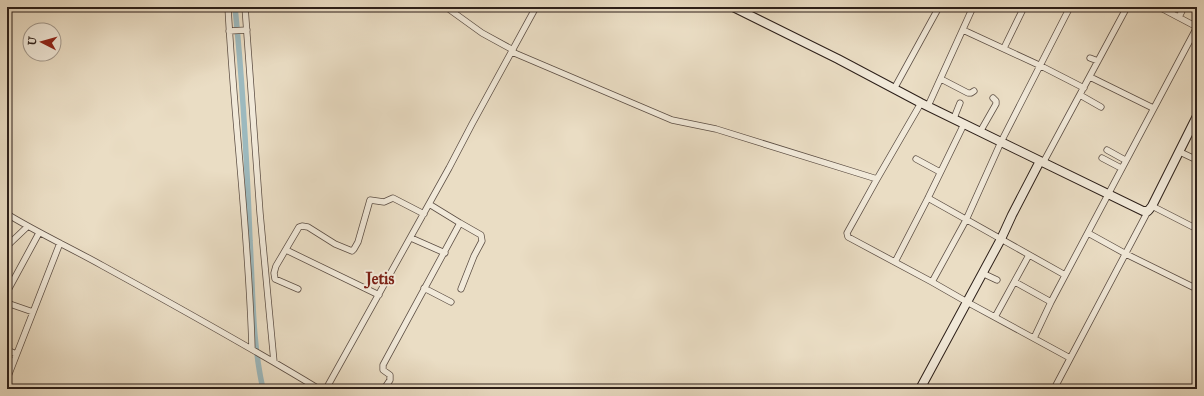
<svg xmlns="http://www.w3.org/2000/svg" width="1204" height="396" font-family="'IM FELL Great Primer',serif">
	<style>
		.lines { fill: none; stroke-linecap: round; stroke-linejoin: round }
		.canal { stroke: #9cb9be; stroke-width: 5.5 }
		.minor-casing { stroke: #5c4e44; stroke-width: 7 }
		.secondary-casing { stroke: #2c1f19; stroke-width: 10 }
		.minor { stroke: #f1e9d9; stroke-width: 5.5 }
		.secondary { stroke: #f1e9d9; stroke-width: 8 }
		.labels { text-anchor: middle; stroke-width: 4; stroke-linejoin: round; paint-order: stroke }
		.quarter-label { font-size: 16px; font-weight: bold; fill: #7a1f14; stroke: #f1e9d9 }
	</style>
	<rect width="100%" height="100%" fill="#eaddc4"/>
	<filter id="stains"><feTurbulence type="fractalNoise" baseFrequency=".005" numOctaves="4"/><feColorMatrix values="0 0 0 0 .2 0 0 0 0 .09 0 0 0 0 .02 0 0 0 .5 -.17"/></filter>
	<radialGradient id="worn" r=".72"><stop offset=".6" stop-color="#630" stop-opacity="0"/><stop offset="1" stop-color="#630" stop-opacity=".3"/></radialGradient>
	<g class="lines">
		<path class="canal" d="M235,7c8,78 12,156 15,234 3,49 2,100 13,148"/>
		<defs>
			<path id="minor" d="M228,7c6,114 21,228 24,342
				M245,7l15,206 14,149
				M446,7l36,26 31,17
				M1159,7l38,20
				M1179,17l5,-10
				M963,30l78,36 43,22
				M229,31l18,-1
				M1004,48l20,-41
				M512,52l160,68 44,9 161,50
				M1090,58l8,3
				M1090,77l63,31
				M941,79l27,14h3l3,-2
				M894,89l45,-82
				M1080,95l21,12
				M921,103l-44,76 -30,54 1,4 84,45 35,20 103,56
				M928,106l45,-99
				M954,118l6,-15
				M980,132l16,-28v-3l-3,-3
				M1107,150l18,10
				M1180,152l17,8
				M1102,158l19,10
				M916,159l24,13
				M1043,163l84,-156
				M928,198l137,77
				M429,204l31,19 21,12 1,6 -8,15 -13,33
				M1152,206l45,23
				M7,214c31,19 64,34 96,52 73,40 145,80 216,123
				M1088,233l38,21 71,35
				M411,238l34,15
				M7,246l20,-19
				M286,250l93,45
				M895,262l33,-64 36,-74
				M982,273l15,7
				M932,282l34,-62 35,-78 69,-135
				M1015,282l36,20
				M424,288l27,14
				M298,289l-23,-10 -1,-6 2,-7 23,-39 3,-1 6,1 27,17 17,7 2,-2 4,-7 12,-42 14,2 9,-4 31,16
				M7,292l32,-59
				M7,303l26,9
				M995,317l34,-62
				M1034,338l17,-36 146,-275
				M7,350l9,4
				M7,379l53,-136
				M326,389l123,-221 23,-44 64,-117
				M384,389l6,-9v-5l-7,-5v-5l77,-142
				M1054,389l94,-178"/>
			<path id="secondary" d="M733,7l105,52 83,44 222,108h5l4,-5 45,-90
				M920,389l81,-150 11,-24 28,-54"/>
		</defs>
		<use href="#minor" class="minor-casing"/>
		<use href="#secondary" class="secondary-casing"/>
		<use href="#minor" class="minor"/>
		<use href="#secondary" class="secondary"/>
	</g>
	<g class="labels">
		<g class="quarter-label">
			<text x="380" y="284">Jetis</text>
		</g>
	</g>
	<rect width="1204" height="396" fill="none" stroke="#eaddc4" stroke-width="24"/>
	<rect x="8" y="8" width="1188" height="380" fill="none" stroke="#2c1f19" stroke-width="2"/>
	<rect x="12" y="12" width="1180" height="372" fill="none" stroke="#2c1f19"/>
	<g transform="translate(42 42) rotate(276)"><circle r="19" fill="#f1e9d9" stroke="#a2988c"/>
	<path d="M0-3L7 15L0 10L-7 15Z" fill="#8f2418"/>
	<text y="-6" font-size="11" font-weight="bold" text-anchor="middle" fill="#2c1f19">U</text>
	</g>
	<rect width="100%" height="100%" filter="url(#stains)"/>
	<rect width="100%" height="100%" fill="url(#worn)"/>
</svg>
